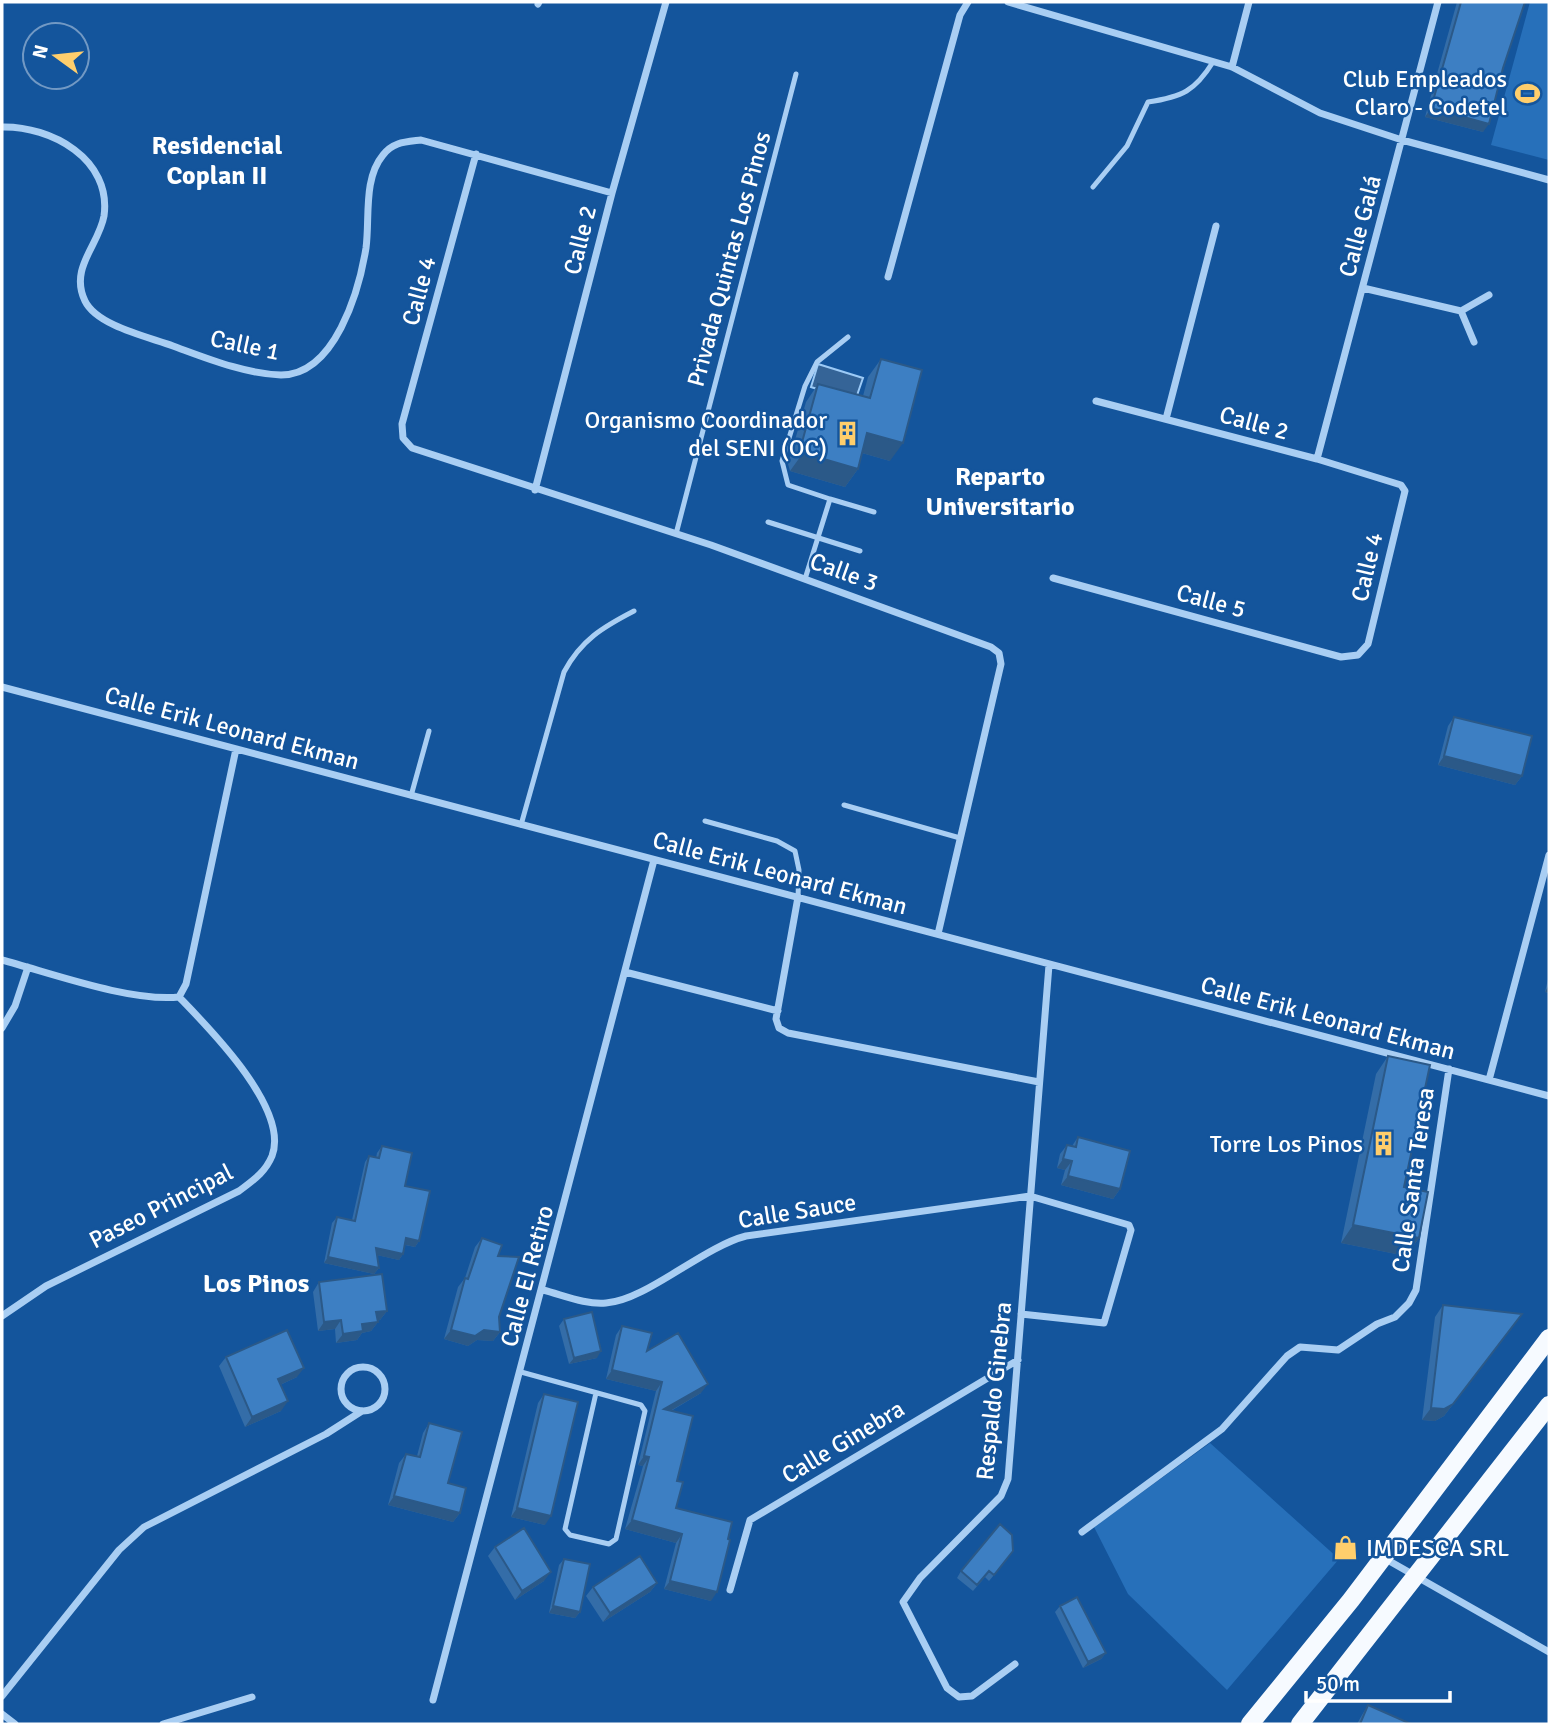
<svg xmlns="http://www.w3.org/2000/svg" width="1551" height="1726" font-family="Signika,sans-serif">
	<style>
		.green { fill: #2770ba }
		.water { fill: #356497; stroke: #9ccaf6; stroke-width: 2 }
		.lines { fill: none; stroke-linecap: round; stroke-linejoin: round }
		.lane { stroke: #a9cef3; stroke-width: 5 }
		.street { stroke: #a9cef3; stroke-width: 7 }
		.primary { stroke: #f6faff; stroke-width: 18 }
		.wall { fill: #346da8 }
		.shaded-wall { fill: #2b5988 }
		.building { fill: #3d7fc3; stroke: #2b5988; stroke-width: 2 }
		.labels { text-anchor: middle; stroke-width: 5; stroke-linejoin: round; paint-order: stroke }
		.poi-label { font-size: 24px; fill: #fff; stroke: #14559c; text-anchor: end }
		.street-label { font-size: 24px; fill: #fff; stroke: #14559c }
		.neighbourhood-label { font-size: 26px; font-weight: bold; fill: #fff; stroke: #14559c }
	</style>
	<rect width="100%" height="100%" fill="#14559c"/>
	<path class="green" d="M1530,2h19v158l-58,-15z
		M1210,1443l129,116 -112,131 -99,-96 -34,-67z"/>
	<path class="water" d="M818,364l45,14 -8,23 -44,-14z"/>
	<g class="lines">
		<path class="lane" d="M1093,187l34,-41 21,-44c34,-5 47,-11 65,-40
			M830,499l44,13
			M768,522l92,29
			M676,534l120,-460
			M805,579l25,-80 -42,-14 -6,-24 23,-75 12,-24 31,-25
			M411,796l18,-65
			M844,805l116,33
			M705,821l72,20 18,10 4,19 -1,27
			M521,825l43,-153c17,-32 39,-45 70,-61
			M521,1372l120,33 4,6 -29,128 -7,5 -39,-9 -5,-6 31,-136"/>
		<path class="street" d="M1008,2l224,65 88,46 82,27 147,40
			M538,4l1,-2
			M1232,67l17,-65
			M2,127c49,-1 110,32 102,89 -5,29 -35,52 -19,85 12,25 64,36 88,45 33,12 72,28 108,29 54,0 78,-84 85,-127 4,-30 -3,-69 17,-93 10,-13 22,-13 38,-15l191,53
			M476,154l-74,270 1,14 9,10 299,97 280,102 8,6 2,11 -63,270
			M888,277l72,-262 8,-13
			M1363,288l98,23 28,-16
			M1461,311l13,31
			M1166,419l50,-193
			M1317,459l121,-457
			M535,490l77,-297 54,-191
			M1053,578l288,79 17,-2 10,-11 37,-153 -4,-6 -84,-26 -221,-58
			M2,687l1547,409
			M798,897l-22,122 3,9 9,5 251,49
			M2,960c49,13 128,42 177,37
			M625,972l153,39
			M2,1028l13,-22 13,-39
			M1489,1080l60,-225
			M543,1290c20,5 43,15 63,13 39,-2 97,-56 140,-67l284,-40 99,29 2,5 -27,93 -83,-9
			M2,1316l44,-30 193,-95c13,-10 26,-18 33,-35 18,-47 -63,-128 -93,-159l7,-13 50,-235
			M341 1389a22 22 0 1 1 44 0a22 22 0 1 1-44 0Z
			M1082,1532l140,-103 65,-73 13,-9 38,3 39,-26 18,-7 14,-14 7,-13 4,-27 29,-194
			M1384,1558l165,94
			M730,1590l20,-70 268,-160
			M1015,1664l-43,32 -13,1 -12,-9 -44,-86 17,-24 81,-82 7,-17 41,-514
			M2,1696l117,-146 25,-23 182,-93 36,-23
			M433,1700l221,-840
			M2,1714l13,10
			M163,1724l89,-27"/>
		<path class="primary" d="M1250,1724l101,-124 198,-262
			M1300,1724l249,-319"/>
	</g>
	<path class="wall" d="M1457,2h68l-42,130 -58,-15z
		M881,359l9,102 -28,-8 -4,16 -13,18 -55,-16 -2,-7 18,-62 12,-18 45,12 5,-19z
		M1454,717l68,59 -7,9 -77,-20 10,-39z
		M1549,975v18l-4,-1z
		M1388,1056l16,131 15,51 -13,18 -65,-13 35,-169z
		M1078,1137l42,52 -7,10 -52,-14 4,-15 -8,-2 3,-14 7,-9 5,1z
		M382,1146l23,40 14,55 -4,6 -10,-2 -2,9 -4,6 -22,-5 2,13 -5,6 -50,-11 8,-40 5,-6 15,3 13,-58 4,-6 7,2 1,-5z
		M482,1238l16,18 2,76 -7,9 -16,-1 -9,6 -24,-7 14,-52 7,-9 10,-31z
		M319,1282l68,29 -7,9 -3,1 1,1 -7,9 -9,2 -5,7 -21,3 -1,-14 -17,2 -5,-39z
		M1443,1305l70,21 -69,90 -9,5 -13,-1 13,-103z
		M564,1319l33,39 -28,6 -10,-38z
		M622,1326l25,25 54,42 -30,18 6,70 -1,27 35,93 -47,-12 12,-46 -51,-14 18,-63 -5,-1 18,-74 -50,-12 10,-44z
		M226,1357l71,20 -17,8 1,26 -36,16 -26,-61z
		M544,1394l1,131 -34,-8 27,-114z
		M429,1423l19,60 12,30 -7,9 -65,-17 11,-42 7,-9 11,2 6,-23z
		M495,1547l49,34 -29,19 -27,-44z
		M1009,1557l-20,24 -4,-4 -12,14 -16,-13 4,-7z
		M564,1559l16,53 -5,6 -26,-5 10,-48z
		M657,1583l-7,9 -47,30 -17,-26 7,-9z
		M1060,1606l46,47 -5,6 -18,9 -28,-56z
		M1368,1705l43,19h-54l5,-9z"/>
	<path class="shaded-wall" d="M1431,108l58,16 -6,8 -58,-15z
		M867,433l36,10 -13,18 -35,-10z
		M803,453l55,16 -13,18 -55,-16z
		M1444,756l78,20 -7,9 -77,-20z
		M1549,985v8l-4,-1z
		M1063,1159l9,2 -7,9 -8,-2z
		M1068,1176l52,13 -7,10 -52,-14z
		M1353,1225l66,13 -13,18 -65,-13z
		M406,1238l13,3 -4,6 -13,-3z
		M376,1248l27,6 -4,6 -27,-6z
		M328,1257l51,11 -5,6 -50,-11z
		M387,1311l-7,9 -10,1 6,-9z
		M1522,1314l-78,102 -9,5 -13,-1 9,-12z
		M341,1320l-6,9 -17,2 6,-9z
		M378,1322l-7,9 -9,2 -5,7 -21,3 7,-9 19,-10z
		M451,1330h33l16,2 -7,9 -16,-1 -9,6 -24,-7z
		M601,1351l-4,7 -28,6 5,-6z
		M304,1368l-7,9 -26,12 7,-10z
		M612,1370l50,12 -6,9 -50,-12z
		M708,1384l-7,9 -43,25 6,-9z
		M288,1401l-7,10 -36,16 7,-10z
		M644,1456l5,1 -6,9 -5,-1z
		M394,1496l66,17 -7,9 -65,-17z
		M517,1508l34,8 -6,9 -34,-8z
		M632,1520l50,14 -6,9 -51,-14z
		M551,1572l-7,9 -29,19 7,-9z
		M670,1581l47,11 -6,9 -47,-12z
		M657,1583l-7,9 -47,30 7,-9z
		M553,1606l27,6 -5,6 -26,-5z
		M1106,1653l-5,6 -18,9 5,-6z"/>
	<path class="building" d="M1461,2h64l-22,66 -14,56 -58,-16z
		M881,359l41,11 -19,73 -36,-10 -9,36 -55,-16 -2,-7 17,-62 52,14z
		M1454,717l78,19 -10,40 -78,-20z
		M1388,1056l42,9 -26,122 24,5 -9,46 -66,-13z
		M1078,1137l52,14 -10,38 -52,-13 4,-15 -9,-2 4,-14 9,2z
		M382,1146l30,7 -7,33 25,5 -11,50 -13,-3 -3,16 -27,-6 3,20 -51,-11 9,-40 18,4 14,-65 10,2z
		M482,1238l20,7 -4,11 21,1 -20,60 1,15 -16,-2 -9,6 -24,-6 14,-52 3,1z
		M382,1274l5,37 -11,1 2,10 -16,2 1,7 -20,3 -2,-14 -17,2 -5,-40z
		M1443,1305l79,9 -69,90 -9,5 -13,-1z
		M592,1312l9,39 -27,7 -10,-39z
		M622,1326l30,7 -5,18 31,-18 30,51 -44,25 29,7 -16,65 6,1 -7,26 56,14 -4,17 2,1 -13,52 -47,-11 12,-47 -50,-14 17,-63 -5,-1 18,-74 -50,-12z
		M287,1330l17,38 -26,11 10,22 -36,16 -26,-60z
		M544,1394l34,8 -27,114 -34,-8z
		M429,1423l33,9 -14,51 18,5 -6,25 -66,-17 12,-42 14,3z
		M1000,1524l12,11 1,16 -19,24 -5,-4 -12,14 -16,-14z
		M524,1528l27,44 -29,19 -27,-44z
		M640,1556l17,27 -47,30 -17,-26z
		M564,1559l26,5 -10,48 -27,-6z
		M1077,1597l29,56 -18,9 -28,-56z
		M1368,1705l43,19h-51z"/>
	<defs>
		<symbol id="stadium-bare" viewBox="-9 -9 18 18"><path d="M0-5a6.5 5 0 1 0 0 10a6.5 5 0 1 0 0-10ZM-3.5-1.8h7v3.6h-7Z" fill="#ffce6c" stroke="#14559c" stroke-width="2.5" paint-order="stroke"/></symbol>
		<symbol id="building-bare" viewBox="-9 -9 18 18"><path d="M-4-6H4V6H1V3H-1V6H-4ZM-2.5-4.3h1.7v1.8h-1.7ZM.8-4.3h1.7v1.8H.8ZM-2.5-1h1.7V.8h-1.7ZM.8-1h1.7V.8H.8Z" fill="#ffce6c" stroke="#14559c" stroke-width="2.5" paint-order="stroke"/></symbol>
		<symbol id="shop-bare" viewBox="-9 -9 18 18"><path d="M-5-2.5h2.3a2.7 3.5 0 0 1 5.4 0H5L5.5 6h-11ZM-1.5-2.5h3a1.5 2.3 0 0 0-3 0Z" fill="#ffce6c" stroke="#14559c" stroke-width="2.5" paint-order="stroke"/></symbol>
	</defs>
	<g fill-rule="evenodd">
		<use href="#stadium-bare" x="1510" y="76" width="35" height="35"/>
		<use href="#building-bare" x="830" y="416" width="35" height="35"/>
		<use href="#building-bare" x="1366" y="1126" width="35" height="35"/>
		<use href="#shop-bare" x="1328" y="1530" width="35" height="35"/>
	</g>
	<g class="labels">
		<g class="poi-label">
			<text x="1507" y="87">Club Empleados<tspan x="1507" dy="28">Claro - Codetel</tspan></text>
			<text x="827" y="428">Organismo Coordinador<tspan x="827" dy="28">del SENI (OC)</tspan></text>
			<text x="1363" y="1152">Torre Los Pinos</text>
			<text x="1366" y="1556" text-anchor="start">IMDESCA SRL</text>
		</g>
		<g class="street-label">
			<text transform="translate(1360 226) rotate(-75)" y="8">Calle Galá</text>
			<text transform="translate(580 240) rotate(-76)" y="8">Calle 2</text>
			<text transform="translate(729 259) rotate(-75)" y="8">Privada Quintas Los Pinos</text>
			<text transform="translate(419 291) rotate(-75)" y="8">Calle 4</text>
			<text transform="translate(245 345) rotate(12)" y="8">Calle 1</text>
			<text transform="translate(1254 423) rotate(15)" y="8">Calle 2</text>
			<text transform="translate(1367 567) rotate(-77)" y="8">Calle 4</text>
			<text transform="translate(844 572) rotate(20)" y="8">Calle 3</text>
			<text transform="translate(1211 601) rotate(15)" y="8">Calle 5</text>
			<text transform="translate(232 728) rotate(15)" y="8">Calle Erik Leonard Ekman</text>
			<text transform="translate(780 873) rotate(15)" y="8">Calle Erik Leonard Ekman</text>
			<text transform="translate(1328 1018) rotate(15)" y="8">Calle Erik Leonard Ekman</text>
			<text transform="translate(1413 1180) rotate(-82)" y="8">Calle Santa Teresa</text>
			<text transform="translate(161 1206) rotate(-27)" y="8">Paseo Principal</text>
			<text transform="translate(797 1211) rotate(-9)" y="8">Calle Sauce</text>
			<text transform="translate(527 1276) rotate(-75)" y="8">Calle El Retiro</text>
			<text transform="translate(994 1391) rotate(-84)" y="8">Respaldo Ginebra</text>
			<text transform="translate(843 1442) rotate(-31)" y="8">Calle Ginebra</text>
		</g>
		<g class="neighbourhood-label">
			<text x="217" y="154">Residencial<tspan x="217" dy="30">Coplan II</tspan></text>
			<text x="1000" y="485">Reparto<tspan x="1000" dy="30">Universitario</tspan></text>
			<text x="256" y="1292">Los Pinos</text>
		</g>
	</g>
	<rect width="1551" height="1726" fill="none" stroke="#ffffff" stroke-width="7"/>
	<g transform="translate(56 56) rotate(285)"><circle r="33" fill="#14559c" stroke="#7299c4" stroke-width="2"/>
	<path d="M0-5L12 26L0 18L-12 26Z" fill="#ffce6c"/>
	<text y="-10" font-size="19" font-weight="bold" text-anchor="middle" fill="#ffffff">N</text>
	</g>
	<path d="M1306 1691v10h144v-10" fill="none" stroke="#ffffff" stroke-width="3.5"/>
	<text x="1316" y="1691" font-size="21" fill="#ffffff" stroke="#14559c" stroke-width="5" paint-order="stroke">50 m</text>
</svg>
